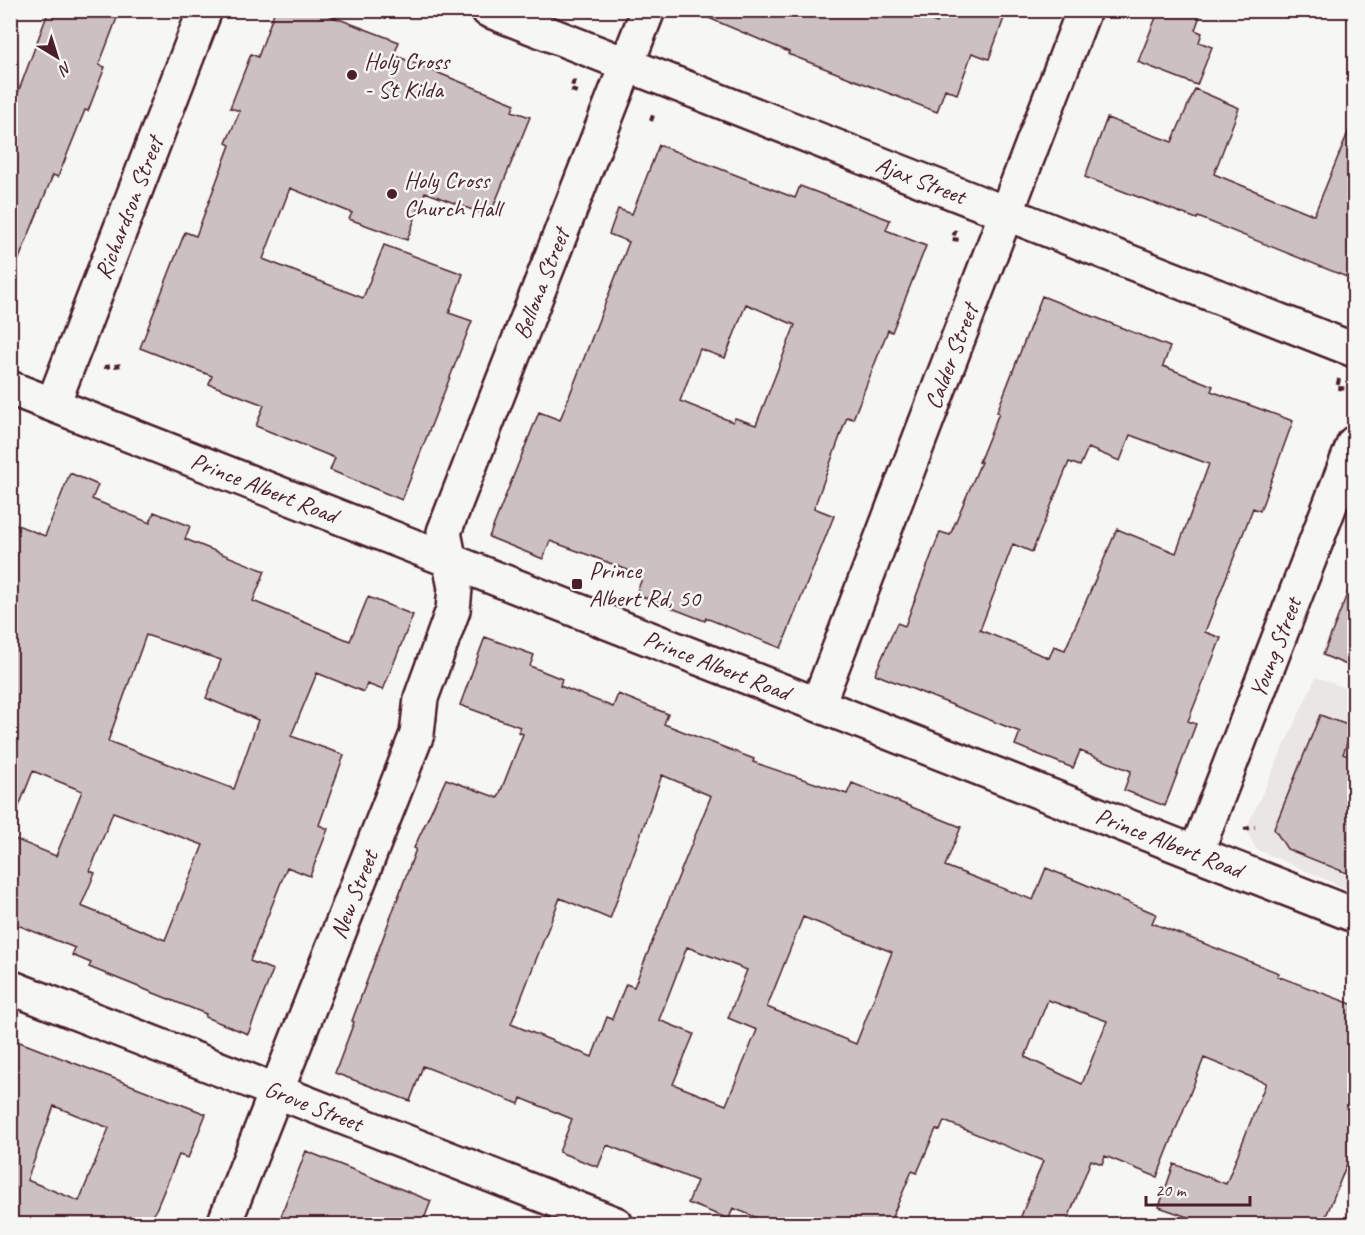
<svg xmlns="http://www.w3.org/2000/svg" width="1365" height="1235" font-family="Caveat,sans-serif">
	<style>
		.built { fill: #e9e6e3 }
		.building { fill: #ccc1c0; stroke: #4a1f2b; stroke-width: 1.5; fill-rule: evenodd }
		.lines { fill: none; stroke-linecap: round; stroke-linejoin: round }
		.street-casing { stroke: #4a1f2b; stroke-width: 38 }
		.secondary-casing { stroke: #4a1f2b; stroke-width: 38 }
		.path { stroke: #4a1f2b; stroke-width: 4; stroke-dasharray: 6 4.5; stroke-linecap: butt }
		.street { stroke: #f6f6f2; stroke-width: 33 }
		.secondary { stroke: #f6f6f2; stroke-width: 33 }
		.poi-dot { fill: #4a1f2b; stroke: #f6f6f2; stroke-width: 2 }
		.labels { text-anchor: middle; stroke-width: 5; stroke-linejoin: round; paint-order: stroke }
		.poi-label { font-size: 24px; fill: #4a1f2b; stroke: #f6f6f2; text-anchor: start }
		.street-label { font-size: 24px; fill: #4a1f2b; stroke: #f6f6f2 }
	</style>
	<rect width="100%" height="100%" fill="#f6f6f2"/>
	<filter id="ink" filterUnits="userSpaceOnUse"><feTurbulence type="fractalNoise" baseFrequency=".0167" numOctaves="2"/><feDisplacementMap in="SourceGraphic" scale="12" xChannelSelector="R" yChannelSelector="G"/><feConvolveMatrix kernelMatrix="1 2 1 2 8 2 1 2 1" color-interpolation-filters="sRGB"/></filter>
	<g filter="url(#ink)">
		<path class="built" d="M1316,677l38,14v201l-98,-43 -10,-20z"/>
		<path class="building" d="M49,10h71l-21,55 6,2 -17,44 -3,-1 -27,67 -5,-2 -41,101 -2,-180 6,2z
			M275,10h40l84,32 -5,13 121,49 -3,7 18,6 -38,93 -7,-2 -2,6 -58,-22 -18,48 -58,-21 3,-6 -62,-25 -27,71 100,39 21,-53 79,29 -14,39 23,8 -70,179 -72,-30 5,-12 -79,-32 8,-21 -55,-21 3,-8 -72,-28 45,-116 11,4 34,-91 -4,-2 14,-32 -10,-3 21,-54 7,3z
			M690,10h215l32,13 5,-13h65l-18,49 -17,-6 -15,41 -12,-5 -8,23 -149,-58 1,-2z
			M1159,10h43l-7,20 7,3 -3,9 13,5 -15,38 -59,-23z
			M1195,89l44,19 -25,66 100,41 40,-97v162l-156,-63 -1,2 -112,-42 22,-59 65,24z
			M659,145l136,53 5,-12 90,34 -4,10 40,16 -34,86 -4,-2 -35,89 -6,-2 -33,91 20,8 -53,132 -75,-30 -1,3 -69,-27 7,-18 -49,-19 -44,-16 -7,18 -54,-22 50,-125 21,8 69,-178 -20,-8 9,-25 14,5zM746,304l49,21 -39,100 -21,-7 -2,4 -53,-21 20,-52 25,9z
			M1042,296l128,51 -7,19 50,20 -2,5 82,30 -33,90 -7,-3 -48,124 16,6 -33,83 8,3 -31,82 -41,-16 7,-19 -51,-20 -7,17 -58,-23 5,-13 -145,-58 22,-51 8,3 35,-94 10,3 31,-73h-2l20,-49 -2,-1zM1130,435l79,29 -33,89 -59,-24 -52,121 -11,-4 -5,12 -69,-28 33,-86 19,8 37,-90 11,4 8,-18 32,13z
			M70,473l28,12 -6,14 58,24 4,-11 36,14 -5,13 80,32 -12,30 97,40 18,-44 45,18 -30,75 -16,-6 -3,8 -47,-19 -26,63 53,19 -25,70 9,4 -18,47 -23,-9 -37,94 23,9 -25,64 -43,-17 1,-3 -117,-47 2,-4 -19,-8 3,-7 -65,-26v-85l46,19 26,-65 -49,-20 -21,53 -2,-1v-301l35,14zM146,635l75,25 -15,38 52,22 -24,69 -126,-48zM113,812l90,33 -38,95 -84,-34 14,-33 -5,-2z
			M1353,579h1v89l-31,-13z
			M485,637l49,18 -4,11 32,13 -2,7 53,21 5,-13 50,20 -4,10 90,35 -1,3 94,32 5,-11 109,44 -16,39 88,34 13,-32 110,46 -4,9 127,50 -2,3 77,29v141l-31,78h-115l-49,-17 15,-43 52,20 40,-101 -62,-25 -47,119 -52,-21 -3,8 -11,-4 -25,64h-48l25,-63 -99,-40 -4,10 -4,-2 -19,44 -5,-2 -23,53h-116l-40,-16 -4,11 -41,-16 9,-22 -90,-36 -9,22 -39,-15 13,-33 -51,-21 -2,6 -96,-38 -13,35 -75,-28 19,-51 -2,-1 64,-172 -2,-1 32,-69 52,19 25,-64 -5,-2 2,-5 -60,-22zM662,775l49,21 -77,191 -8,-3 -14,35 -5,-2 -15,40 -81,-33 49,-126 50,21zM803,917l89,35 -36,92 -89,-37zM687,947l60,23 -19,48 29,12 -31,75 -53,-21 21,-50 -35,-14zM1048,1000l59,21 -25,63 -57,-27z
			M1320,715l33,12 -10,27 11,4v118l-67,-27 -13,-20z
			M17,1041l189,73 -18,44 -9,-3 -29,69h-140v-165zM54,1106l55,22 -30,73 -52,-21z
			M306,1151l125,50 -9,23h-144z"/>
		<g class="lines">
			<defs>
				<g id="street">
					<path id="s1" d="M488,10l866,340"/>
					<path id="s2" d="M818,704l266,-694"/>
					<path id="s3" d="M1196,853l158,-410"/>
					<path id="s4" d="M10,987l606,237"/>
					<path id="s5" d="M224,1224l193,-490 4,-36 32,-88 2,-22 -11,-56 204,-522"/>
				</g>
				<g id="secondary">
					<path id="s6" d="M10,388l1344,527"/>
					<path id="s7" d="M53,404l152,-394"/>
				</g>
			</defs>
			<use href="#street" class="street-casing"/>
			<use href="#secondary" class="secondary-casing"/>
			<path class="path" d="M574,80l-3,10 9,3
				M651,121l3,-9
				M956,230l-4,9 8,1
				M104,367l20,-2
				M1339,379l-2,9 15,1
				M1244,829l11,-2"/>
			<use href="#street" class="street"/>
			<use href="#secondary" class="secondary"/>
		</g>
	</g>
	<g class="poi-dot">
		<circle cx="352" cy="75" r="6"/>
		<circle cx="392" cy="194" r="6"/>
		<rect x="571" y="578" width="12" height="12" rx="3"/>
	</g>
	<g class="labels">
		<g class="poi-label">
			<text x="364" y="69">Holy Cross<tspan x="364" dy="28">- St Kilda</tspan></text>
			<text x="404" y="188">Holy Cross<tspan x="404" dy="28">Church Hall</tspan></text>
			<text x="589" y="578">Prince<tspan x="589" dy="28">Albert Rd, 50</tspan></text>
		</g>
		<g class="street-label">
			<text dy="8" stroke="none"><textPath href="#s1" startOffset="465">Ajax Street</textPath></text>
			<text dy="8" stroke="none"><textPath href="#s7" startOffset="210">Richardson Street</textPath></text>
			<text dy="8" stroke="none"><textPath href="#s5" startOffset="1002">Bellona Street</textPath></text>
			<text dy="8" stroke="none"><textPath href="#s2" startOffset="372">Calder Street</textPath></text>
			<text dy="8" stroke="none"><textPath href="#s6" startOffset="273">Prince Albert Road</textPath></text>
			<text dy="8" stroke="none"><textPath href="#s3" startOffset="220">Young Street</textPath></text>
			<text dy="8" stroke="none"><textPath href="#s6" startOffset="759">Prince Albert Road</textPath></text>
			<text dy="8" stroke="none"><textPath href="#s6" startOffset="1245">Prince Albert Road</textPath></text>
			<text dy="8" stroke="none"><textPath href="#s5" startOffset="354">New Street</textPath></text>
			<text dy="8" stroke="none"><textPath href="#s4" startOffset="326">Grove Street</textPath></text>
		</g>
	</g>
	<rect width="1365" height="1235" fill="none" stroke="#f6f6f2" stroke-width="36"/>
	<rect x="18" y="18" width="1329" height="1199" fill="none" stroke="#4a1f2b" stroke-width="2" filter="url(#ink)"/>
	<g transform="translate(57 57) rotate(142)" stroke="#f6f6f2" stroke-width="4.5" paint-order="stroke">
	<path d="M0-4.5L10 22L0 15L-10 22Z" fill="#4a1f2b"/>
	<text y="-9" font-size="16" font-weight="bold" text-anchor="middle" fill="#4a1f2b">N</text>
	</g>
	<path d="M1146 1196v9h104v-9" fill="none" stroke="#4a1f2b" stroke-width="3"/>
	<text x="1155" y="1196" font-size="18" fill="#4a1f2b" stroke="#f6f6f2" stroke-width="4.5" paint-order="stroke">20 m</text>
</svg>
